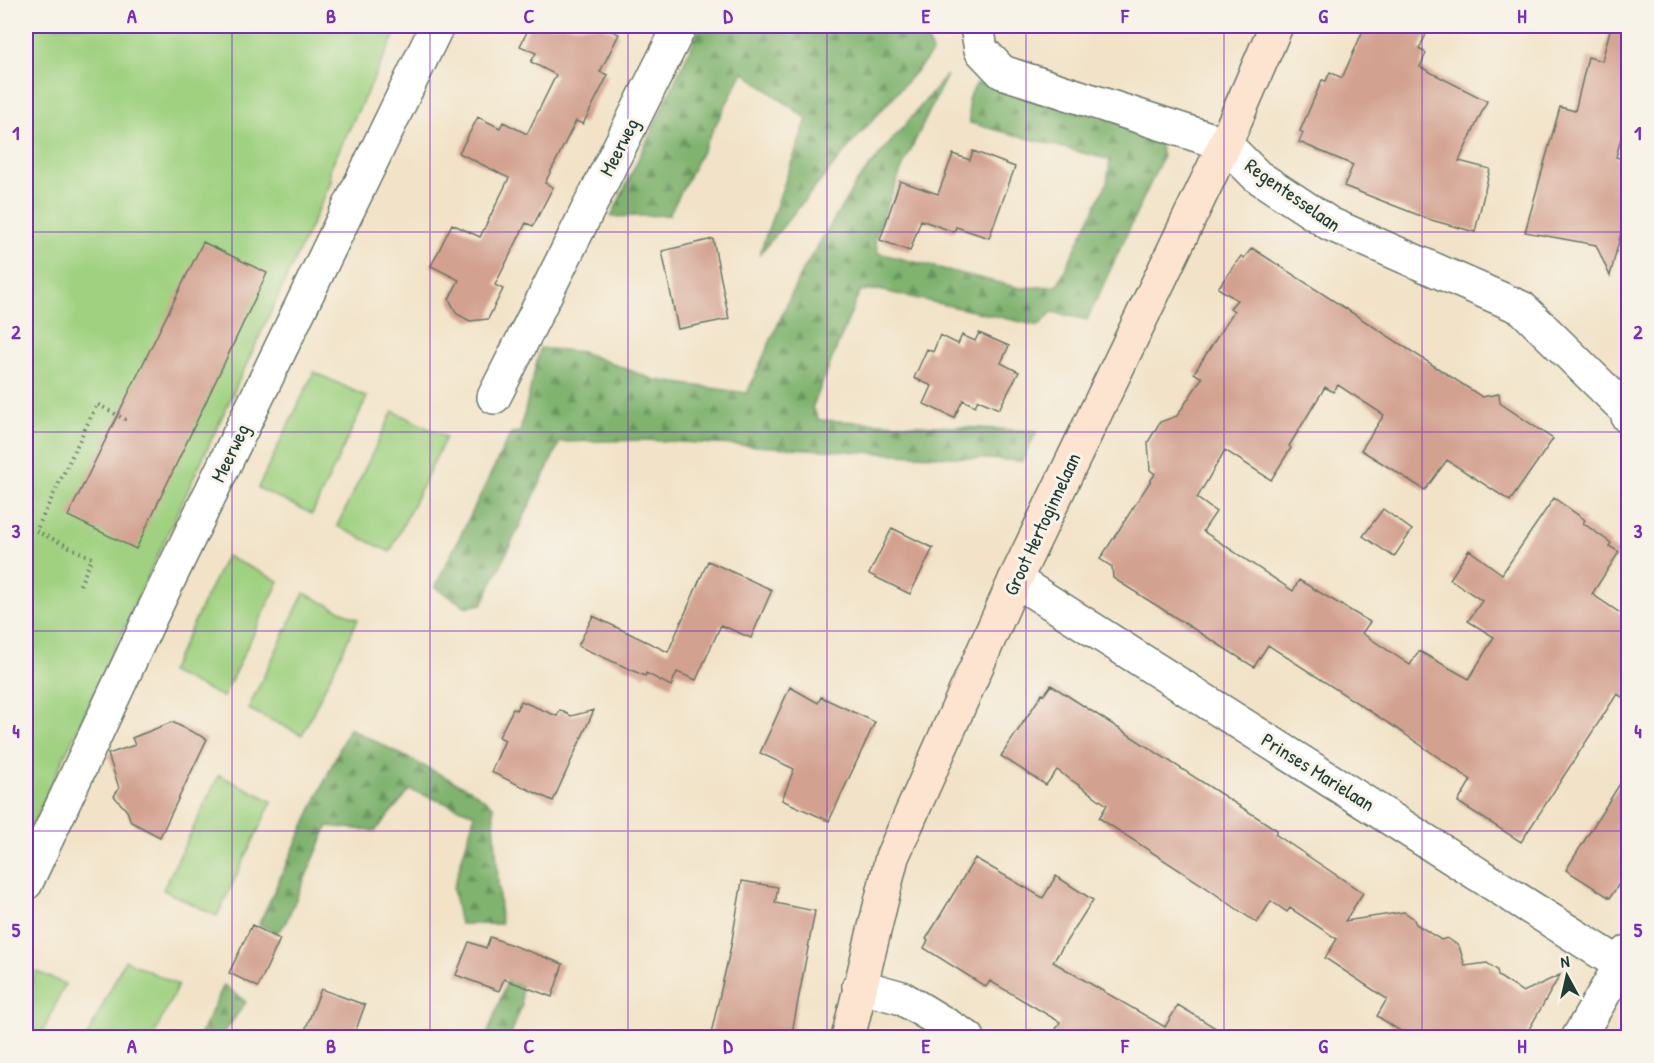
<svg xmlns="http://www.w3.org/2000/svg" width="1654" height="1063" font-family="'Patrick Hand',sans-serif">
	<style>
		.grass { fill: #9fd180; stroke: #5f875a; stroke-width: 1.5 }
		.forest { fill: url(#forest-firs); stroke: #4f7851; stroke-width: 1.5 }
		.building { fill: #d3a190 }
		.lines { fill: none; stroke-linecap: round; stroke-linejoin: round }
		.street-casing { stroke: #697768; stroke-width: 36 }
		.secondary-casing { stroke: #697768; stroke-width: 36 }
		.path { stroke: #697768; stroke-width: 4; stroke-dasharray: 1.5 4.5; stroke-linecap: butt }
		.street { stroke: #fff; stroke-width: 33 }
		.secondary { stroke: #fde4d1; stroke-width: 33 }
		.grid { fill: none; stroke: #7b2cbf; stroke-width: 1.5; stroke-opacity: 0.55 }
		.labels { text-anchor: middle; stroke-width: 6; stroke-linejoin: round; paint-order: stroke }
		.street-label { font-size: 20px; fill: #1f3d34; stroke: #f7f3e8 }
		.neatline { fill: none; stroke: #7b2cbf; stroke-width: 2 }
		.grid-label { font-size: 20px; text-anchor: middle; font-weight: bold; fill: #7b2cbf }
	</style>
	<defs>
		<pattern id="forest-firs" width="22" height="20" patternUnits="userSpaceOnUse" patternTransform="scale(1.5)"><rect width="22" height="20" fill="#7fb36e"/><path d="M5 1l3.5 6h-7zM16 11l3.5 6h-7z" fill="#67935b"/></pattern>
	</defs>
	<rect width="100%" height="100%" fill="#f7f3e8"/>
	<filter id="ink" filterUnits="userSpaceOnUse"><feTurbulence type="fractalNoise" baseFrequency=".0167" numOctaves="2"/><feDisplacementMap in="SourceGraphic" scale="12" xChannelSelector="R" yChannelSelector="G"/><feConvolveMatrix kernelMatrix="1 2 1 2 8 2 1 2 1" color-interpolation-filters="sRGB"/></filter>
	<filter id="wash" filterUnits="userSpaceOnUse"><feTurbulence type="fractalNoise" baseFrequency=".008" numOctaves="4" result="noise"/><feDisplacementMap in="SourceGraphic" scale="24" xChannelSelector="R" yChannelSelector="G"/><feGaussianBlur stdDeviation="1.35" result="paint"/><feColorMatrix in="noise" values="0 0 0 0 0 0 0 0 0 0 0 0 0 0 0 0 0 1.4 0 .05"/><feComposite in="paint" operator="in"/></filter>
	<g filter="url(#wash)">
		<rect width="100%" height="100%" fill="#f2e3c8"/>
		<path class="grass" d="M26,26h373l-69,143 1,13 -305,657z
			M314,372l53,25 -55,117 -54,-26z
			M393,411l53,26 -56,115 -53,-26z
			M226,556l53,25 -56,116 -53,-25z
			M304,593l54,26 -56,116 -54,-26z
			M219,775l53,26 -55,115 -54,-26z
			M125,960l53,25 -25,52h-66z
			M36,971l29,13 -25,54 -14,-7v-37z"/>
		<path class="forest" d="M701,26h211l14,6 6,21 -85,96 -88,106 48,-136 -64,-47 -74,143 -58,2z
			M947,75l-45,93 -23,58 -4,13 3,14 142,35 37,-2 50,-103 3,-23 -140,-37 -2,-24 9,-16 178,50 8,23 -76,164 -35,-8 -13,14 -160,-36 -19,1 -48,117 7,12 218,11 -15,30 -377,-21 -85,2 -78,162 -16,3 -31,-20 76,-154 9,-1 20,-84 42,4 73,28 92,13 53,-118 56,-92z
			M349,728l122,62 22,16 8,118h-41l-7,-35 22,-75 -65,-24 -35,41 -47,-5 -43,98 -9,9 -17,-9z
			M519,949l3,56 -12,32 -24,1z
			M224,985l22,17 -25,35h-22z"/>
		<g id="blocks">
			<path class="building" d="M530,26h71l18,8 -19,38 8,3 -25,49 -7,-3 -31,62 8,4 -20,39 -7,-3 -31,62 8,4 -15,30 -18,2 -13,-7 -8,-15 10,-19 -28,-14 21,-42 28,13 29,-59 -50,-25 19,-36 22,11 3,-6 24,12 29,-59 -25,-13 5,-9 -16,-7z
				M1365,26h65l-11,23 7,4 -6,14 67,34 -28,60 31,8 -15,63 -44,-12 -87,-34 9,-21 -54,-23 4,-9 -3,-2 22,-51 4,1 4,-9 12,6z
				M1611,26h18v82l-13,49 13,4v69l-7,-1 -12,47 -14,-31 -71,-13 35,-125 15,4 13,-54 14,4z
				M973,151l42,16 -26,71 -33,-11 -2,5 -33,-12 -11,31 -30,-11 20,-59 38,13 15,-40 17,6z
				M713,239l16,80 -51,10 -16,-78z
				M203,242l64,31 -131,276 -68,-33z
				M1252,248l230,149 17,-3 1,9 53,36 -43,62 -63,-41 -22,30 -64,-40 23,-35 -46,-30 -5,7 -8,-5 -36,59 2,2 -20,32 -46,-30 -28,48 19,14 -13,19 90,60 6,-11 71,42 -8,11 48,32 9,-14 50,28 25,-42 -26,-16 14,-20 -32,-22 19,-29 33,24 52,-76 31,22 -2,3 28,20 -2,3 10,6 -27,42 37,25v82l-12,-7 -96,148 -63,-40 13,-22 -75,-52 -128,-83 -14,22 -141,-89 -1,-11 -12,-8 55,-85 -5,-4 -2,-28 12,-20 17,-6 25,-38 -8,-5 40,-62 -4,-3 7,-8 -19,-12 23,-32 3,2z
				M979,333l30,13 -8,17 18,9 -20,37 -21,-9 -3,6 -12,-6 -9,18 -30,-14 8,-18 -18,-8 13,-29 6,3 7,-17 18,9 4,-9 13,6z
				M1383,509l29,21 -18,27 -31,-21z
				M892,528l41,20 -23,46 -41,-20z
				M708,561l64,29 -21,48 -30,-13 -25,55 -19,-8 -6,14 -25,-13 -1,3 -67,-30 15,-30 75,36z
				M1051,685l226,145 -2,4 88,59 -18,28 59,-9 9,6 3,6 25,16 6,-2 12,8 6,20 22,-3 10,7 1,6 25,16 37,-17 -36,63h-113l-34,-22 10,-17 -62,-41 12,-19 -47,-31 -3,4 -16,-11 -14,22 -56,-39 -102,-66 8,-13 -50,-35 -11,15 -45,-29 41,-62 2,1z
				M790,687l28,16 3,-6 54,25 -46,99 -47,-21 12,-31 -34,-16z
				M521,701l36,15 3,-6 11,6 23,-6 -41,91 -62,-29 14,-32 -6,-3 14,-28 3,1z
				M172,722l35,17 -47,98 -29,-15 -4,-11 -13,-15 5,-8 -11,-34 27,-9 -3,-7z
				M1629,769v99l-19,30 -44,-28z
				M975,858l68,40 13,-22 37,24 -40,62 112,65 13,-22 54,33h-181l9,-16 -70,-41 -4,6 -62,-39 4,-8 -2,-1z
				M742,881l36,6 -3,16 40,8 -24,127h-81l21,-92z
				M252,925l28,14 -22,48 -29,-14z
				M490,937l73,27 -11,33 -48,-18 -5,12 -43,-16 13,-33 17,6z
				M321,989l44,16 -12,33h-51z"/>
		</g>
	</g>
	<g filter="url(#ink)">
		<use href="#blocks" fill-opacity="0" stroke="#697768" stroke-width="1.5"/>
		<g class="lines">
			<defs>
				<path id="street" d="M977,26l4,24 21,22 223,72 32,32 73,48 192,84 105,103 1,6
					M494,397l186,-371
					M1015,580l606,385
					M26,883l125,-267 286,-590
					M859,986l43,12 66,40
					M1578,1038l50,-86"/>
				<path id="secondary" d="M848,1038l44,-181 123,-277 210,-436 51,-118"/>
			</defs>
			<use href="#street" class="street-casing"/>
			<use href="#secondary" class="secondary-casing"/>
			<path class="path" d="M80,585l12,-27 -56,-27 61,-127 31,17"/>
			<use href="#street" class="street"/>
			<use href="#secondary" class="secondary"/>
		</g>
	</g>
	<path class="grid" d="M232,26v1012M430,26v1012M628,26v1012M827,26v1012M1026,26v1012M1224,26v1012M1422,26v1012M26,232h1602M26,432h1602M26,631h1602M26,831h1602"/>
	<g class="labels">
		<g class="street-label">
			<text transform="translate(619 147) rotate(-63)" y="7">Meerweg</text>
			<text transform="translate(1293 195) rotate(35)" y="7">Regentesselaan</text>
			<text transform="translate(230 453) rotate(-64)" y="7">Meerweg</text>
			<text transform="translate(1042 524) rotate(-65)" y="7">Groot Hertoginnelaan</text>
			<text transform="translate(1318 772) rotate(32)" y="7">Prinses Marielaan</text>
		</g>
	</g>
	<rect width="1654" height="1063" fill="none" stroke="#f7f3e8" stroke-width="66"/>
	<g transform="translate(1567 976) rotate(352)" stroke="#f7f3e8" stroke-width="4.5" paint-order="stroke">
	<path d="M0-4.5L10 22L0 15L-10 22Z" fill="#1f3d34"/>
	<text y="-9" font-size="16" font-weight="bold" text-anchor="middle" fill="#1f3d34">N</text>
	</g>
	<rect x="33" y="33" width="1588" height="997" class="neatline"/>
	<g class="grid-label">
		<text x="132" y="23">A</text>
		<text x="331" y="23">B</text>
		<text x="529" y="23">C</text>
		<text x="728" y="23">D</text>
		<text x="926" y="23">E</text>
		<text x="1125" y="23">F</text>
		<text x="1323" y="23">G</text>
		<text x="1522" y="23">H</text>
		<text x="16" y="140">1</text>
		<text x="1638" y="140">1</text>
		<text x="16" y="339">2</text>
		<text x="1638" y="339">2</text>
		<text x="16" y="538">3</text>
		<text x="1638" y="538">3</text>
		<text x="16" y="738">4</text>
		<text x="1638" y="738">4</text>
		<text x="16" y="937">5</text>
		<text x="1638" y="937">5</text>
		<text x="132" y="1053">A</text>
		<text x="331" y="1053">B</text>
		<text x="529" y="1053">C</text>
		<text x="728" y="1053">D</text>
		<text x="926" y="1053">E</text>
		<text x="1125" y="1053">F</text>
		<text x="1323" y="1053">G</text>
		<text x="1522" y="1053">H</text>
	</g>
</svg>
